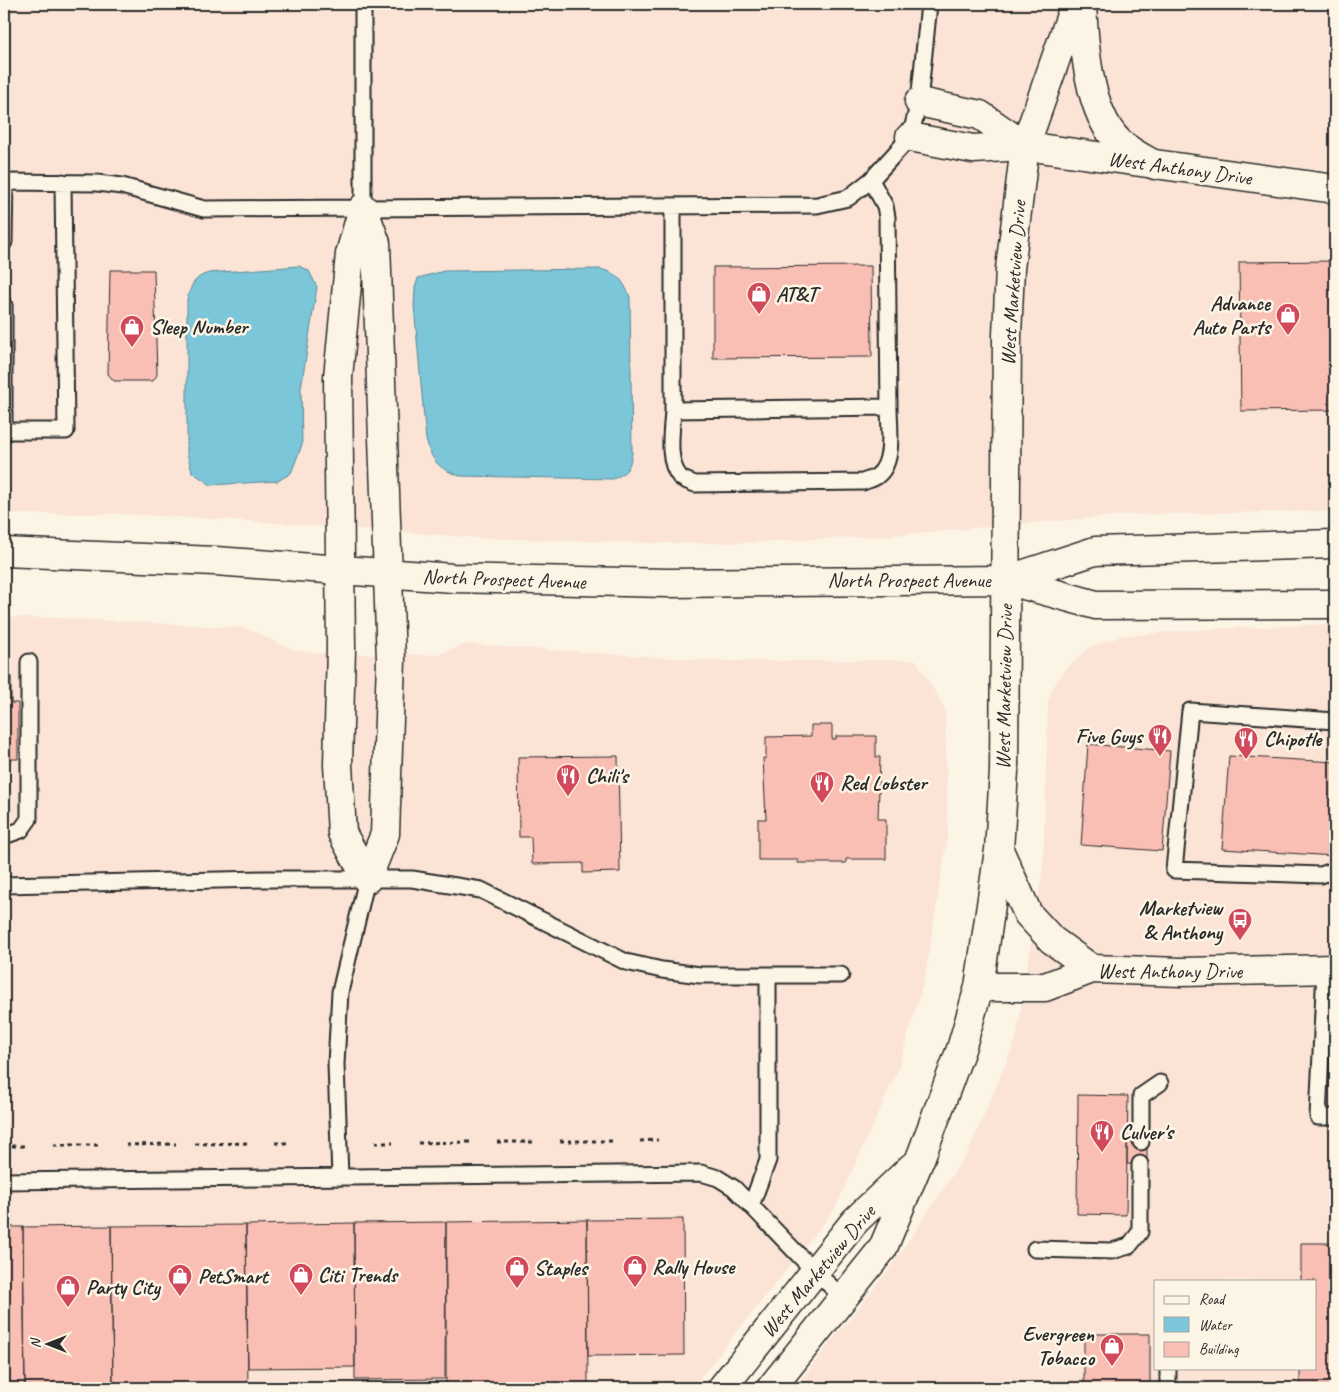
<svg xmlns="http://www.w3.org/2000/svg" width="1339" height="1392" font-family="Caveat,sans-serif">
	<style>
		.built { fill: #fbe4d6; fill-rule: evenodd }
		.water { fill: #7bc6da; stroke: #5b8894 }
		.building { fill: #f9beb4; stroke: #2b2b2b }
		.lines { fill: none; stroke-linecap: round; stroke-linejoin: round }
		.service-casing { stroke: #2b2b2b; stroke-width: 19 }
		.tertiary-casing { stroke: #2b2b2b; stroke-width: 31 }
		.secondary-casing { stroke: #2b2b2b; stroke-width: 31 }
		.primary-casing { stroke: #2b2b2b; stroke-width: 31 }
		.path { stroke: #2b2b2b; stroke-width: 3; stroke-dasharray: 4 4; stroke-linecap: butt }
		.service { stroke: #fcf5e5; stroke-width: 15 }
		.tertiary { stroke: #fcf5e5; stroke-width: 28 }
		.secondary { stroke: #fcf5e5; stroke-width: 28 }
		.primary { stroke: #fcf5e5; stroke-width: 28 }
		.labels { text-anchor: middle; stroke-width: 5; stroke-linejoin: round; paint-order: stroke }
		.street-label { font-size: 21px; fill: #2b2b2b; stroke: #fcf5e5 }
		.poi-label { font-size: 21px; font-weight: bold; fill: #2b2b2b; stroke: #fcf5e5; text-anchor: start }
	</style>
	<rect width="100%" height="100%" fill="#fcf5e5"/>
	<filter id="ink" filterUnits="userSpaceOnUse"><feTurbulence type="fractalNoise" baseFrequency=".02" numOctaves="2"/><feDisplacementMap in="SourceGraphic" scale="10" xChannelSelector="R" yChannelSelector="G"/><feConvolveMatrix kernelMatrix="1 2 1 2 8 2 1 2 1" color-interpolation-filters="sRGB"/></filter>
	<g filter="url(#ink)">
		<path class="built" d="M4,4h1331v507l-210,4 -240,21 -145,7h-88l-173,-5 -231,-17 -129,-7h-115z
			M4,617l56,1 186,10 50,23 20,2 121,2 29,-11 250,17 200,-1 29,48 3,126 -23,143 -27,93 -63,139 -143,179h-688z
			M1335,624v764h-541l97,-121 78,-117 47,-111 27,-173 5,-162 3,-13 14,-22 24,-21 32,-12 86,-7zM1155,1281h160v87h-160z"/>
		<path class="water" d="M299,266l10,5 8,16 -16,101 1,57 -11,28 -13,8 -67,4 -19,-13 -5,-19v-153c4,-15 7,-23 22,-27z
			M599,269c18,3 24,11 31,28l2,156c-2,15 -5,20 -19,26l-153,-3c-23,-8 -27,-14 -34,-36l-12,-134 1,-18 3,-10 26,-7z"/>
		<path class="building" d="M1335,261v149l-94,1 -2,-149z
			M871,266l1,91 -159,1v-91z
			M110,270h44l3,105 -4,6h-39l-6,-7z
			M4,677h7v26h7v56h-14z
			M811,725h21v14h4v-3h40v21h4l-2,62h8v40h-40v4h-48v-3h-40v-41h8l-3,-61h3v-21l45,-1z
			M1088,744l82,7 -8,100 -81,-6z
			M618,756l2,116 -37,1v-10l-51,1 -1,-27h-12l-1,-80z
			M1229,756l106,6v94l-113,-7z
			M1078,1095l50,1 -2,119 -49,-1z
			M1127,1142h20v22h-20z
			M683,1219l1,136 -96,1 -1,-136z
			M587,1220l1,168h-142v-166z
			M446,1222l-1,157 -90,1 -1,-157z
			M354,1223l1,144 -107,1 -2,-143z
			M246,1225l2,163h-135l-2,-162z
			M111,1226l2,162h-88l-2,-161z
			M4,1227h19l2,161h-21z
			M1301,1243h34v145h-35v-20h15v-87h-14z
			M1084,1334h66v54h-66z"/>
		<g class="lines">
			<defs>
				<path id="service" d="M363,4v204
					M4,182l93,1 25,3 82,23 613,-4 31,-7 23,-18 39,-43 9,-35 10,-98
					M673,206v204l216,-3 -2,-190 -2,-11 -14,-26
					M4,242l1,-60
					M4,305v126h62l-3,-249
					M673,410c-1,20 -7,51 7,67 3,3 10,5 15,7l168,-2c4,-2 11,-3 14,-6 18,-13 12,-49 12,-69
					M1335,721l-145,-10 -16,159 147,5 14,-5
					M4,836l17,-6 8,-11v-157
					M4,885l260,-6h148l69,11 145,72 36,8 38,5h68v185l-17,46
					M1325,969l-7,148h17
					M768,975h73
					M1141,1142v-46l19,-13
					M340,1177l-4,-113 4,-72 27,-113
					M4,1181l697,-8 17,5 16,10 81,84 29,26
					M1035,1249l77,2 17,-5 11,-14v-68
					M1168,1388v-20"/>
				<path id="tertiary" d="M919,102l61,13 45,31
					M910,137l63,12 52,-3 310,43
					M363,208l-13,46 -12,123 3,271 -3,117 4,68 25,46
					M363,208l13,35 15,417 -6,174 -18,45
					M979,987h66l47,-18 89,3 154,-3"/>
				<path id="secondary" d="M1082,4c2,41 6,108 37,138 11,10 23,16 36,23
					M999,850l29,64 24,26 40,29
					M722,1388l133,-167 57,-54
					M771,1388l112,-140 37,-89 41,-110 18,-62 20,-137 5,-79 3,-436 3,-66 15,-123 50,-142"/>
				<path id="primary" d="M4,552l211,9 238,17 215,5 338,-3 89,-29 240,-7
					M1006,580l90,25 239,-1"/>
			</defs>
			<use href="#service" class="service-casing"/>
			<use href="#tertiary" class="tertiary-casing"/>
			<use href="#secondary" class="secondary-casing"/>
			<use href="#primary" class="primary-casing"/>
			<path class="path" d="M560,1141h52
				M640,1141l18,-1
				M497,1142h38
				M275,1143h16
				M375,1143h18
				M418,1143l53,-1
				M195,1144l55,-1
				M54,1145h44
				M126,1145l50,-1
				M4,1146h20"/>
			<use href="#service" class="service"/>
			<use href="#tertiary" class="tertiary"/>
			<use href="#secondary" class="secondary"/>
			<use href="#primary" class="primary"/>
		</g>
	</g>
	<defs>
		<symbol id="shop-pin" viewBox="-11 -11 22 30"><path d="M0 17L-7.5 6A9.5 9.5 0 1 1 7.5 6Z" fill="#d1495b" stroke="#fcf5e5"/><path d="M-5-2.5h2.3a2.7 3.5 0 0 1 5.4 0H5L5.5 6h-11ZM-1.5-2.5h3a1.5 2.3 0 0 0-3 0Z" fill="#fff"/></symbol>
		<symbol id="restaurant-pin" viewBox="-11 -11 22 30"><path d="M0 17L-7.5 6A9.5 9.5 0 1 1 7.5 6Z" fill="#d1495b" stroke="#fcf5e5"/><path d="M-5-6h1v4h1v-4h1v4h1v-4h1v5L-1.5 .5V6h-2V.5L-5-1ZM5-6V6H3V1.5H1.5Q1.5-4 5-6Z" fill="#fff"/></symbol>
		<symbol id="bus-pin" viewBox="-11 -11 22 30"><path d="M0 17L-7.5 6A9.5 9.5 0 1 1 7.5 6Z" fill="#d1495b" stroke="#fcf5e5"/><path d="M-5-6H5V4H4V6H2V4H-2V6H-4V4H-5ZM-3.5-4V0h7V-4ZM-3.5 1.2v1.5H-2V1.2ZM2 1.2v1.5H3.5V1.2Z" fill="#fff"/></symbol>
	</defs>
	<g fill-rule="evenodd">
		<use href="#shop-pin" x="745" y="280" width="28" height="38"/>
		<use href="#shop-pin" x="1274" y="301" width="28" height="38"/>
		<use href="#shop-pin" x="118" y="313" width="28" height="38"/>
		<use href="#restaurant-pin" x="1146" y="722" width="28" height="38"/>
		<use href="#restaurant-pin" x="1232" y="725" width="28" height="38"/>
		<use href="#restaurant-pin" x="554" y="762" width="28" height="38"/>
		<use href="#restaurant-pin" x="808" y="769" width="28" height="38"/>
		<use href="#bus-pin" x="1226" y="906" width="28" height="38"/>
		<use href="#restaurant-pin" x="1088" y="1118" width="28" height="38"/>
		<use href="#shop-pin" x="621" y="1253" width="28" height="38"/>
		<use href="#shop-pin" x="503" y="1254" width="28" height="38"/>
		<use href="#shop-pin" x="287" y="1261" width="28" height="38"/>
		<use href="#shop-pin" x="166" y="1262" width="28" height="38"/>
		<use href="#shop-pin" x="54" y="1273" width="28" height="38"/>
		<use href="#shop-pin" x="1098" y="1332" width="28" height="38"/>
	</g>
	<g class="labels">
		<g class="street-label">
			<text transform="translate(1180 168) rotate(8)" y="7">West Anthony Drive</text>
			<text transform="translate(1013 283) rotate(-86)" y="7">West Marketview Drive</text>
			<text transform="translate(504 579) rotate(2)" y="7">North Prospect Avenue</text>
			<text x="909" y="587">North Prospect Avenue</text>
			<text transform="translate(1004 687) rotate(-89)" y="7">West Marketview Drive</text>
			<text x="1170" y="978">West Anthony Drive</text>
			<text transform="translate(818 1271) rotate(-50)" y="7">West Marketview Drive</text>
		</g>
		<g class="poi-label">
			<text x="776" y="301">AT&amp;T</text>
			<text x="1270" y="310" text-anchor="end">Advance<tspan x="1270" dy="24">Auto Parts</tspan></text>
			<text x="150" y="334">Sleep Number</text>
			<text x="1142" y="743" text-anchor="end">Five Guys</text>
			<text x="1264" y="746">Chipotle</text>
			<text x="586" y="783">Chili's</text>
			<text x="840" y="790">Red Lobster</text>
			<text x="1222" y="915" text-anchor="end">Marketview<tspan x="1222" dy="24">&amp; Anthony</tspan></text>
			<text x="1120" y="1139">Culver's</text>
			<text x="652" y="1274">Rally House</text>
			<text x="534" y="1275">Staples</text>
			<text x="318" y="1282">Citi Trends</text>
			<text x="198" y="1283">PetSmart</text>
			<text x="86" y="1294">Party City</text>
			<text x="1094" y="1341" text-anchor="end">Evergreen<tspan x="1094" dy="24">Tobacco</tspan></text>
		</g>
	</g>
	<rect width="1339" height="1392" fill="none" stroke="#fcf5e5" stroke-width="20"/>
	<rect x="10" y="10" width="1319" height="1372" fill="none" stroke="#2b2b2b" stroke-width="2" filter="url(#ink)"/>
	<rect x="1154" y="1280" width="162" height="90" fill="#fcf5e5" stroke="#a8a49b"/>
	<rect x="1164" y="1296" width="25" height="8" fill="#fcf5e5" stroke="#a8a49b"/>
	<text x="1199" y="1304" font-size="15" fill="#2b2b2b">Road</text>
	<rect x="1164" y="1317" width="25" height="15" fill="#7bc6da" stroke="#a8a49b"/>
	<text x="1199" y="1330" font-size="15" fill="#2b2b2b">Water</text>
	<rect x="1164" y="1342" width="25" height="15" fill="#f9beb4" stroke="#a8a49b"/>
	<text x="1199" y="1354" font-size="15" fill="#2b2b2b">Building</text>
	<g transform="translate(48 1344) rotate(270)" stroke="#fcf5e5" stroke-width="4" paint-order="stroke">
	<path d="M0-4L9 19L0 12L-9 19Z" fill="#2b2b2b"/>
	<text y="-8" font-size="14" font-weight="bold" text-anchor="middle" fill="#2b2b2b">N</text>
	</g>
</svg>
